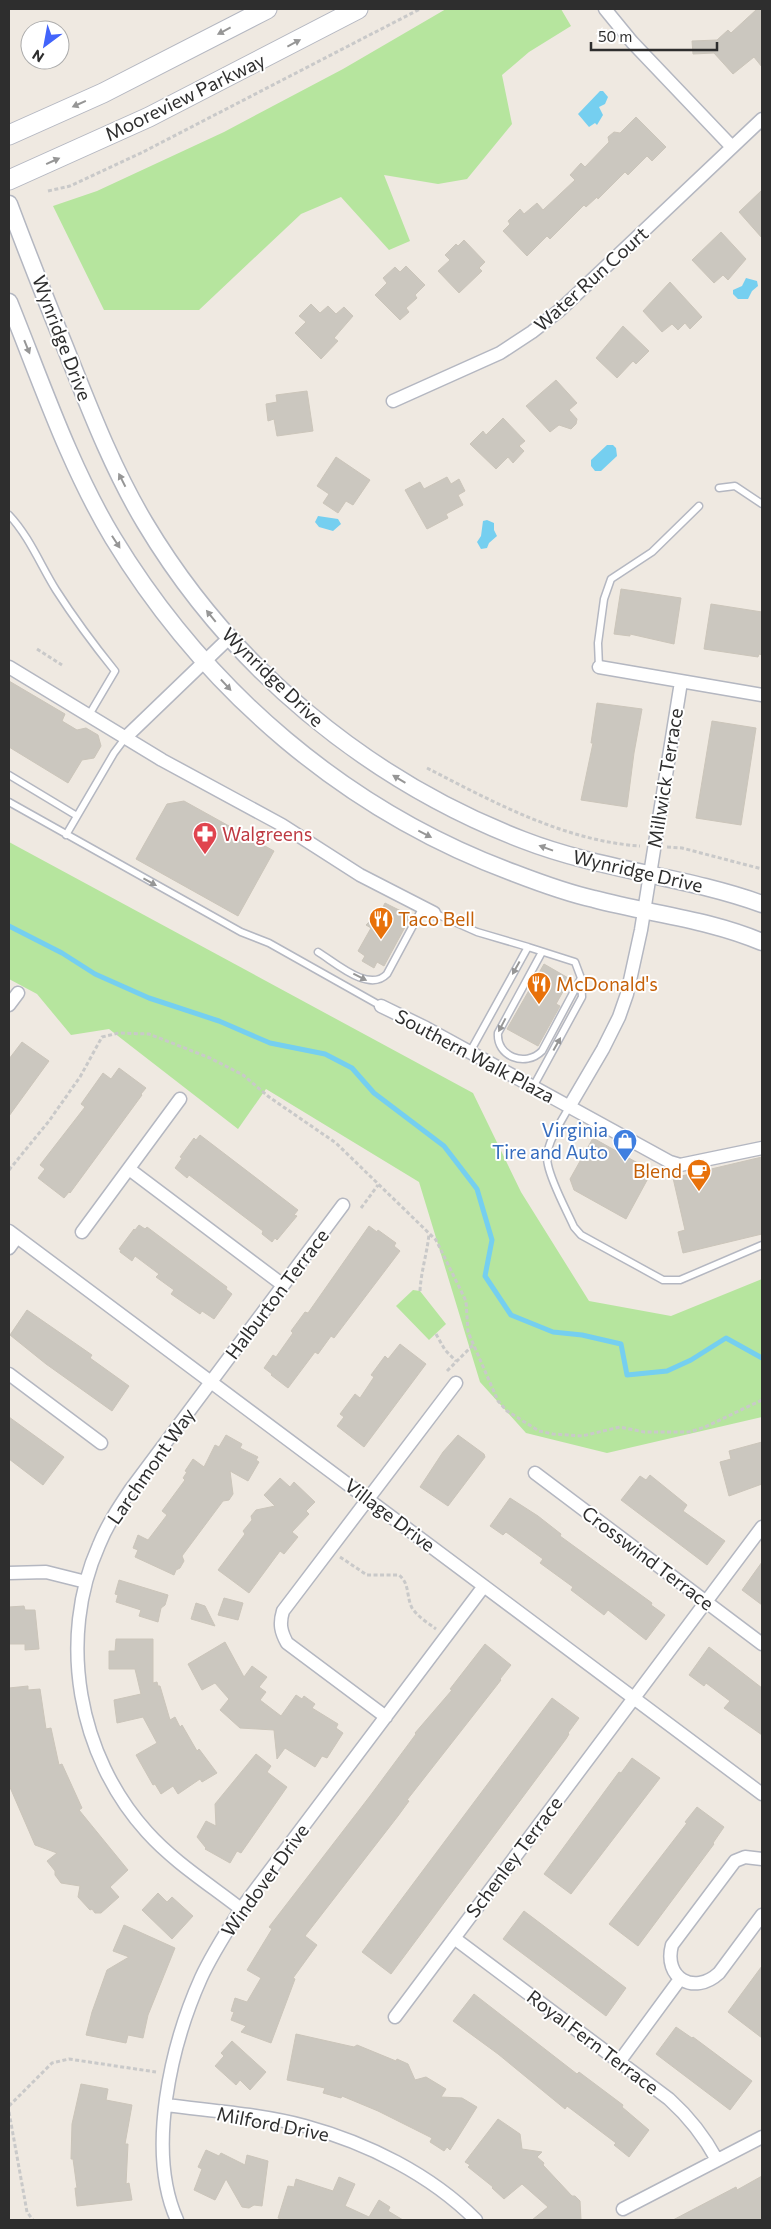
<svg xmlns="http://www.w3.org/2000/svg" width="771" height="2229" font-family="Commissioner,sans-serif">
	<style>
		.green { fill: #b6e59e }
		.water { fill: #75cff0 }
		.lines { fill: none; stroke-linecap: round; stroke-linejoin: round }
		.stream { stroke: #75cff0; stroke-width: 5 }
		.building { fill: #cbc7bf; stroke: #cbc5ba }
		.service-casing { stroke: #b4b7c1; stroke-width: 9 }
		.minor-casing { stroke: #b4b7c1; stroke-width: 15 }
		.tertiary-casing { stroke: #b4b7c1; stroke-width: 19 }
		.secondary-casing { stroke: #b4b7c1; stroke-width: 21 }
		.path { stroke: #c9c9c9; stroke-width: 3; stroke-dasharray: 4 2.5; stroke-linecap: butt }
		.service { stroke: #fff; stroke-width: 6 }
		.minor { stroke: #fff; stroke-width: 12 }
		.tertiary { stroke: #fff; stroke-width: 16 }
		.secondary { stroke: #fff; stroke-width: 19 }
		.oneway { fill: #969696 }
		.labels { text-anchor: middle; stroke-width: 4; stroke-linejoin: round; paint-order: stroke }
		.street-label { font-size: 19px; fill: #2e2e2e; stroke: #fff }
		.health-label { font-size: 19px; fill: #be3a42; stroke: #fff; text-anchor: start }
		.food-label { font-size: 19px; fill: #c56008; stroke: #fff; text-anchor: start }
		.shop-label { font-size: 19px; fill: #366cbe; stroke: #fff; text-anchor: end }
	</style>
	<rect width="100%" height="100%" fill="#efe9e1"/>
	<path class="green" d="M446,9h115l10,17 -42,26 -27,23 10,49 -45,55 -29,5 -54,-9 26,66 -21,9 -48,-53 -40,17 -102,96h-95l-51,-104 44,-15 127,-59 119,-63z
		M9,842l464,251 48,99 68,109 82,15 91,-37v138l-155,36 -81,-20 -46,-51 -61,-200 -153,-93 -28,40 -129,-100 -38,6 -34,-41 -28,-15z
		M413,1290l7,1 26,33 -17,16 -33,-34z"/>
	<path class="water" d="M600,91h3l5,6 -3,7 -6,3 4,8 -6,10 -2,-2 -6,4 -11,-13z
		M746,278l11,3 1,5 -6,5 -4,8h-10l-5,-5v-4l9,-4z
		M607,445h6l3,3 1,8 -16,15h-6l-4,-5v-6z
		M318,516l20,3 3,5 -8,7 -14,-4 -4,-5z
		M487,520l7,3v7l3,6 -8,7 -2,5 -6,1 -4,-7 4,-6 2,-15z"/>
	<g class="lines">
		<path class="stream" d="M9,926l53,27 33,21 54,24 70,23 51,22 55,11 27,14 22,25 70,53 33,43 15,51 -7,36 26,39 42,17 29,3 39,9 6,31 40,-4 24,-11 35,-22 36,20"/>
	</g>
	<path class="building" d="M757,9h5v58l-8,-10 -21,17 -19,-21 -21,1 -1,-13 25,-1 11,-10 3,3z
		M636,117l30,30 -14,14 -5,-5 -19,19 -3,-3 -27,27 -1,-2 -11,10 -2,-2 -34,34 -3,-3 -20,20 -24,-25 7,-7 -2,-3 12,-12 4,5 13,-11 6,7 32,-30 -5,-5 11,-12 4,4 24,-25 -1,-5 6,-5 6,1z
		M762,190v48l-23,-26z
		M721,232l25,27 -18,21 -5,-5 -9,8 -22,-23z
		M464,240l21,22 -6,6 3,3 -23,22 -21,-22 12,-11 -5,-5 11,-11 2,2z
		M406,266l19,19 -10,10 2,3 -11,10 3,4 -9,8 -25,-25 12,-12 -4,-5 12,-11 5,5z
		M670,282l32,35 -12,12 -5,-6 -7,7 -6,-6 -10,8 -19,-21z
		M311,304l9,9 8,-7 8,8 8,-7 9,9 -19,22 4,3 -17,18 -26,-26 11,-11 -7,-6z
		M623,326l26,25 -13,13 -3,-3 -16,17 -21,-20z
		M556,380l21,23 -8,7 8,9 -1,5 -5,5 -12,-4 -9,7 -24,-26z
		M307,391l6,40 -36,5 -3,-17 -6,2 -2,-17 11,-2 -1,-7z
		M503,418l22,23 -6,5 5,5 -11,12 -5,-6 -12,12 -26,-25 13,-13 3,4z
		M336,457l34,23 -17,25 -7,-4 -8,12 -15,-10 6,-9 -12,-8z
		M447,477l4,7 8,-5 6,12 -7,4 5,10 -17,9 2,4 -21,11 -22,-39 15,-8 4,7z
		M621,589l60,9 -7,46 -44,-10v2l-16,-2z
		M711,604l51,8v43l-3,-1 -1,3 -54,-8z
		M9,681l56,33 -3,7 15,9 9,-2 12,7 3,11 -7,12 -12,2 -14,23 -59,-36z
		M597,703l45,6 -8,44 -7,54 -46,-7 12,-57h-2z
		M712,721l44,7 -15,97 -45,-7z
		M184,801l90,50 -36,65 -102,-57 31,-55z
		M385,903l26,13 -27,50 -7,-4 -3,6 -12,-7 3,-5 -7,-5 13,-23 -5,-3 16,-16z
		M544,964l26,15 -14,25 4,2 -22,40 -31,-17z
		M22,1042l27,19 -40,55v-57z
		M119,1068l27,20 -5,6 1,1 -72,98 -1,-1 -5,6 -26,-20 7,-9 -5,-4 45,-58 -4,-3 22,-31 8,6z
		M200,1135l98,75 -4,5 3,1 -20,24 -2,-2 -3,4 -10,-8 1,-3 -74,-56 -2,3 -12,-10 7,-10 -2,-1 14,-19 2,2z
		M593,1138l59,33 -26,48 -52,-29 -4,-11z
		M762,1157v77l-79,19 -5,-21 7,-2 -12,-52z
		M139,1225l6,4 2,-2 80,60 -1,2 6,5 -18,25 -12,-8 -2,3 -29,-20 3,-4 -18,-13 3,-3 -24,-18 -3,5 -12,-9 1,-2 -2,-1 15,-20 1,1z
		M369,1226l8,6 1,-2 18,13 -2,3 6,5 -66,87 -3,-2 -13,18 -3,-2 -27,36 -17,-13 1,-1 -8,-6 9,-13 3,2 17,-24 -2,-2 14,-19 3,1z
		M27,1310l65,45 -2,3 39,28 -17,25 -66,-47 -36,-29z
		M400,1344l26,20 -62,83 -27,-21 7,-9 -4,-3 15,-20 5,4 14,-21 -3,-2 14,-19 3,3z
		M9,1417l55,40 -21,28 -34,-26z
		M226,1435l16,9 -2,4 18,9 -2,3 3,2 -11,19 -18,-10 3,23 -4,6 -6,1 -41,55 2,5 -4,7 -4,2 -2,5 -39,-18 3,-7 -5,-2 5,-13 10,5 19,-25 -5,-4 23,-31 -2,-2 4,-6 -2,-1 8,-12 11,8 11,-22 4,2z
		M458,1435l26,19 1,3 -37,49 -28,-19 23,-35z
		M762,1442v42l-33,12 -9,-34 11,-3 -2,-8z
		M650,1475l37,30 -4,6 42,30 -18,24 -86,-65 19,-24 6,4z
		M280,1478l10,9 4,-5 21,20 -9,9 3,3 -17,18 6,5 -14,17 -4,-3 -31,42 -31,-23 27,-36 -2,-3 9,-11 -1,-4 5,-6 19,-4 -11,-11z
		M510,1498l28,18 23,18 -1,2 92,67 -1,2 14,10 -19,25 -38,-30 -4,5 -33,-25 2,-3 -33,-24 3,-4 -37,-27 -3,3 -13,-9z
		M762,1562v43l-20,-15z
		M119,1580l49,15 -3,10 -4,3 -3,14 -19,-6 2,-6 -25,-8 2,-7 -3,-1z
		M224,1598l19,5 -5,17 -20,-5z
		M196,1603l9,3 10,20 -24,-7z
		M24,1606l1,4h10l4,39 -14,1v-6h-16v-37z
		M116,1639h37v44l4,-1 1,4h2l10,34 5,-3 5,10 2,-2 15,26 2,-2 18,24 -15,9 -2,-3 -22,15 -5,-8 -12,8 -6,-10 -2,1 -17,-30 21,-12 -14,-26 -26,6 -3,-23 27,-6 -6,-25h-26v-18h6z
		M225,1642l19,35 8,-11 15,11 -8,10 7,5 -6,8 21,16 15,-21 6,4 2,-3 11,8 -3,4 26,16 -2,4 7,5 -16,25 -5,-2 -7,11 -30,-19 -8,11 -3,-29 -34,-2 -20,-18 9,-11 -14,-16 -13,7 -14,-26z
		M485,1644l26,21 -11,14 1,1 -94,120 2,1 -11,15 -93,120 12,9 -24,33 2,1 -24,64 -30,-11 5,-6 -15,-6 3,-8 -3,-1 4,-13 12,4 14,-24 -14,-8 25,-41 -3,-2 101,-131 46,-62 -1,-1 37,-43 -2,-1z
		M709,1647l53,41v47l-38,-27 6,-7 -24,-18 -2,3 -15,-11z
		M28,1686v4l12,-1 6,40 5,-1 8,37 3,-1 20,44 -3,2 49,60 -18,17 9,10 -18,16h-6l-3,-4 -2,1 -12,-13 2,-11 -19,-3 -6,-8v-4l-8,-10 10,-8 -22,-8 -26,-60v-97z
		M552,1698l27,20 -11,15 1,1 -3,5 -175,235 -29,-22z
		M256,1754l15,12 -4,6 20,15 -46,66 -4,-2 -7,12 -25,-14 1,-1 -9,-11 9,-16 10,5 -1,-22z
		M632,1758l28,20 -89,116 -27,-20 75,-102 2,1z
		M697,1807l27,20 -11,16 1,1 -76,102 -29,-22 78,-101 -2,-1z
		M158,1893l9,9 5,-5 21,19 -21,23 -30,-29z
		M524,1911l102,77 -20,28 -103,-77z
		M124,1925l51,23 -27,67 -5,23 -15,-3 -2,8 -40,-8 6,-23 15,-42 22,-13 -16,-6z
		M762,1966v72l-34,-26z
		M474,1994l103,80 2,-2 44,33 -1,2 27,23 -20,27 -15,-12 2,-2 -49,-37 -2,3 -67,-55 -45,-33z
		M676,2027l16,11 1,-1 59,44 -22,29 -74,-56z
		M296,2034l58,13 3,-2 39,16 1,-2 11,5 7,16 11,-3 20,12 -5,8 21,1 15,9 -27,43 -3,-3 -3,4 -14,-9 2,-4 -54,-27 -36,-15 -1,2 -18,-5 2,-5 -38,-8z
		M232,2041l34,31 -16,18 -10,-10 -4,5 -21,-19 9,-10 -3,-3z
		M81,2084l27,5 -2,11 26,5 -7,39h3l-2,40 3,-1 3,17 -55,6 -2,-18h2l-4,-29h-2l1,-35z
		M498,2119l22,15 2,15 20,3 -5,5 7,6 -1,2 29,31h3l5,5 1,19h-49l16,-13 -26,-23 -18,15 -12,-11 1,-1 -25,-20 2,-2 -5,-3z
		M206,2150l13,6 2,-3 24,12 2,-10 21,6 -6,45 -8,-1 -5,3 -7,-1 -16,-28 -11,21 -21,-10 8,-21 -4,-2z
		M762,2176v44h-89l63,-33 1,3z
		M339,2177l16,7 -10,22 24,11 10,-17 11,7 -2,4 15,9h-116l-9,-2 10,-32 6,1 2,-8 37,12z"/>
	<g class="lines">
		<defs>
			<path id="service" d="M719,488l16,-2 27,18
				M9,515c20,21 32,51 47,75 18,28 38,55 59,81l-26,44
				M599,667l-1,-24 6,-44 7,-20 41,-27 47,-46
				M9,775l68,41
				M9,802l232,130 28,11 112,63
				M66,835l48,-82 12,-16
				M434,913l43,19 51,15
				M318,952c18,11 51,41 69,22l36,-67
				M542,952l-44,81c-2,23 27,35 44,18l39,-73
				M470,1052l58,-105 47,15 6,16 1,19 -49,90
				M569,1107c-8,16 -26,39 -21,58 4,19 18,44 26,62l7,8 82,45h17l82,-35"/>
			<path id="minor" d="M605,9l27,33 100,105
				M393,401l107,-48 32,-21 28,-22 202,-191
				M9,667l153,93 120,65 78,50 74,38
				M599,667l163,28
				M126,737l103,-99
				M9,1005l9,-12
				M381,1006l45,22 244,134 10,3 82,-17
				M569,1107l34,-58 16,-32 8,-23 14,-64 40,-248
				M129,1169l154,116
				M9,1231l753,563
				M82,1232l98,-133
				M9,1248l8,-11
				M9,1374l92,69
				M535,1473l227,171
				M9,1573l37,-1 40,10
				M386,1717l-99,-74c-6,-11 -8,-19 -4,-32l173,-228
				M762,1859l-17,-2 -10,4 -63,84c-9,33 22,51 47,28l43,-58
				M241,1909c-32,-25 -67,-47 -94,-77 -69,-76 -90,-193 -48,-287 8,-20 20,-38 32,-56l212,-284
				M454,1938l215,161c20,18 35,37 48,61
				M395,2017l367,-490
				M619,2062l61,-83
				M166,2105c46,6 94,9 139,21 62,17 125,48 171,94
				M623,2209l139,-72
				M177,2220c-31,-69 -6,-175 24,-242 11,-24 26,-47 40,-69l243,-323"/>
			<path id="tertiary" d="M9,204c18,48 37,96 56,143 24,60 47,121 80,176 86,144 222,257 378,317 77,30 161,36 239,64
				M9,302c32,79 60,163 104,236 93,153 233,273 401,335 26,10 53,20 80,26 56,15 114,20 168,43"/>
			<path id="secondary" d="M9,135l94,-42 164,-84
				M9,180l140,-63 209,-108"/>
		</defs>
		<use href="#service" class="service-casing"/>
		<use href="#minor" class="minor-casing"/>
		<use href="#tertiary" class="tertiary-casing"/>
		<use href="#secondary" class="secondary-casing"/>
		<path class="path" d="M48,191l22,-5 71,-33 279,-144
			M37,649l25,16
			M427,768c66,34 138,73 213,78
			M667,847l15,1 80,21
			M9,1170l40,-49 31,-44 22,-40 17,-4 30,1 61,24 33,17 26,22 67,46 100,97 30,61 2,31 30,69 9,10 32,20 14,3 29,2 38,-9 24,5h45l16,-5 57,-27
			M361,1208l17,-23
			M420,1291c1,-20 7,-37 9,-57
			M436,1334l9,16 11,11
			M447,1371l26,-26
			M340,1557l27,18h32c11,9 7,21 13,33 6,9 16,15 24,21
			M9,2106l43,-43 17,-4 87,13
			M9,2112l18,100 6,8"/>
		<use href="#service" class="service"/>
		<use href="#minor" class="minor"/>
		<use href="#tertiary" class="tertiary"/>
		<use href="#secondary" class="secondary"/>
	</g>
	<defs><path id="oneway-solid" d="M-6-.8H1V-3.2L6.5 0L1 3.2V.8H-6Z" transform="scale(1.25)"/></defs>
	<g class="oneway">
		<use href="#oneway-solid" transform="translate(224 31) rotate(152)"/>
		<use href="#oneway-solid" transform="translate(294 43) rotate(-28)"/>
		<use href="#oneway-solid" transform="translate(79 104) rotate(156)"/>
		<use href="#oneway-solid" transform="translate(53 161) rotate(-24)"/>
		<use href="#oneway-solid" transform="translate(27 347) rotate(68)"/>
		<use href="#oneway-solid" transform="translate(122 480) rotate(-117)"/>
		<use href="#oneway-solid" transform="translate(116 542) rotate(57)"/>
		<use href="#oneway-solid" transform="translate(211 616) rotate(-129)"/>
		<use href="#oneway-solid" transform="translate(226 685) rotate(47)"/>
		<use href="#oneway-solid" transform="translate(399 779) rotate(-149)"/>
		<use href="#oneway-solid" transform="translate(425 834) rotate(27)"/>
		<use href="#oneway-solid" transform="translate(546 848) rotate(-160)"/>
		<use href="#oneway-solid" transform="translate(150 882) rotate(29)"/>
		<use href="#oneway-solid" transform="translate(516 968) rotate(119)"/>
		<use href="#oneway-solid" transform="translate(360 977) rotate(27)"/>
		<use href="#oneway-solid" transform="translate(502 1025) rotate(118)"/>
		<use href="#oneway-solid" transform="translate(557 1044) rotate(-61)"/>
	</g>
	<defs>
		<symbol id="pharmacy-pin" viewBox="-11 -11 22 30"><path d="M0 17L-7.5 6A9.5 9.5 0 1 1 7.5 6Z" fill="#e0444e" stroke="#fff"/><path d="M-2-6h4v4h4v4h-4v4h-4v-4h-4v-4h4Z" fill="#fff"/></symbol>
		<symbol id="restaurant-pin" viewBox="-11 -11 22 30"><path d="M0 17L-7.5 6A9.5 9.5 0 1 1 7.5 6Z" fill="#e8710a" stroke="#fff"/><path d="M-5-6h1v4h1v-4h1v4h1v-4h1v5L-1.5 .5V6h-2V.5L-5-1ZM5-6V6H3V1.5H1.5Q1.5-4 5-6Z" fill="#fff"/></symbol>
		<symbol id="shop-pin" viewBox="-11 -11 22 30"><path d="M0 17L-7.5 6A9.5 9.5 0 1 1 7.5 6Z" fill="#3f7fe0" stroke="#fff"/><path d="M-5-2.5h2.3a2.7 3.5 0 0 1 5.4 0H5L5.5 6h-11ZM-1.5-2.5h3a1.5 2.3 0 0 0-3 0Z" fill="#fff"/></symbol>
		<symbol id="cafe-pin" viewBox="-11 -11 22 30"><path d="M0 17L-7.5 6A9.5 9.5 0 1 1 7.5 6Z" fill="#e8710a" stroke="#fff"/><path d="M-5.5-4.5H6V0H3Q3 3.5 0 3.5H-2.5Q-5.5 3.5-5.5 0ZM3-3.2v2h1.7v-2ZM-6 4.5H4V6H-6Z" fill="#fff"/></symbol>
	</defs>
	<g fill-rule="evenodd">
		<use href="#pharmacy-pin" x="191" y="820" width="28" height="38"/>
		<use href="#restaurant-pin" x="367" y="905" width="28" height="38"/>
		<use href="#restaurant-pin" x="525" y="970" width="28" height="38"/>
		<use href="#shop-pin" x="611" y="1127" width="28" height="38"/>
		<use href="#cafe-pin" x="685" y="1157" width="28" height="38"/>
	</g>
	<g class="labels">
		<g class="street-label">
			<text transform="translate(185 97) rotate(-26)" y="7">Mooreview Parkway</text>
			<text transform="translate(591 279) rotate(-42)" y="7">Water Run Court</text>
			<text transform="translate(62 338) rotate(69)" y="7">Wynridge Drive</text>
			<text transform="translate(273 677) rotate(44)" y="7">Wynridge Drive</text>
			<text transform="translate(665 778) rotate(-81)" y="7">Millwick Terrace</text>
			<text transform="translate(638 871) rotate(13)" y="7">Wynridge Drive</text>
			<text transform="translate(475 1056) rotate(28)" y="7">Southern Walk Plaza</text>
			<text transform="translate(277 1294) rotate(-53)" y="7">Halburton Terrace</text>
			<text transform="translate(151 1466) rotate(-55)" y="7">Larchmont Way</text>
			<text transform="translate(390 1515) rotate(37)" y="7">Village Drive</text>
			<text transform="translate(648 1558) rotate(37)" y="7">Crosswind Terrace</text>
			<text transform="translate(514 1857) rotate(-53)" y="7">Schenley Terrace</text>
			<text transform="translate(265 1880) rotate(-54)" y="7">Windover Drive</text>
			<text transform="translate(593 2042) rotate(37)" y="7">Royal Fern Terrace</text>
			<text transform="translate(273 2124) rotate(11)" y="7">Milford Drive</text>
		</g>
		<g class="health-label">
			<text x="222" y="841">Walgreens</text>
		</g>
		<g class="food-label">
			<text x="398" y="926">Taco Bell</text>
			<text x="556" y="991">McDonald's</text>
			<text x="682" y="1178" text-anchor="end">Blend</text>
		</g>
		<g class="shop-label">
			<text x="608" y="1137">Virginia<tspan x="608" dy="22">Tire and Auto</tspan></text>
		</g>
	</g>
	<rect width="771" height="2229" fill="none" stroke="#2e2e2e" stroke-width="20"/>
	<g transform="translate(45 45) rotate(212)"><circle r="24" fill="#ffffff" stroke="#ababab"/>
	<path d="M0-4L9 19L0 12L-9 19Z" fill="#4264fb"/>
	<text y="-8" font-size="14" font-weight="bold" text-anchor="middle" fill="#2e2e2e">N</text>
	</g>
	<path d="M591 42v8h126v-8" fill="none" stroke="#2e2e2e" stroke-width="2.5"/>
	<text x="598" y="42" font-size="15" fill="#2e2e2e" stroke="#ffffff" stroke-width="4" paint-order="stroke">50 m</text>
</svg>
